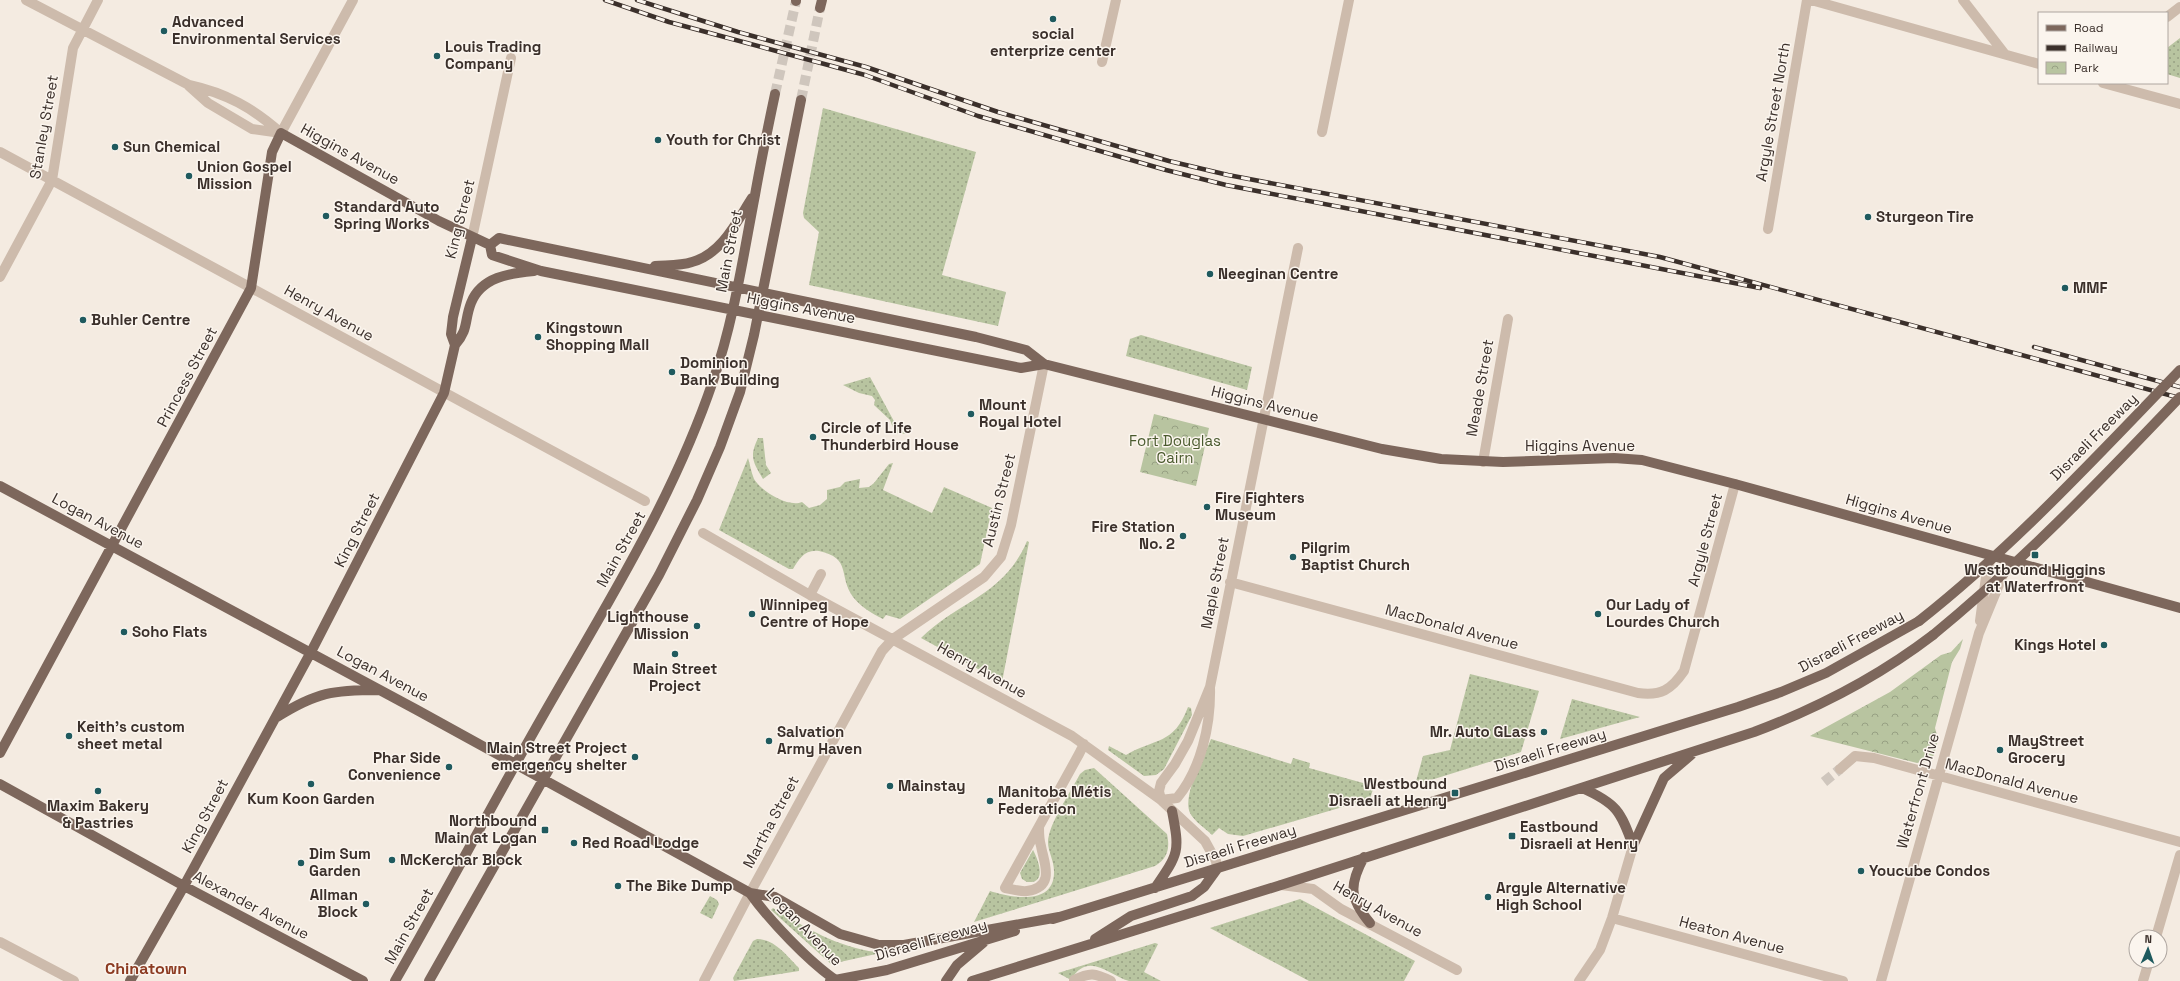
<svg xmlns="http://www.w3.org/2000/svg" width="2180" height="981" font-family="'Space Grotesk',sans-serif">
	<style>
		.grass { fill: url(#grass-dots) }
		.park { fill: url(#park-crowns) }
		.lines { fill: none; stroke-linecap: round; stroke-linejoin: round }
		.minor-tunnel { stroke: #cfc6bd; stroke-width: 10; stroke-dasharray: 10 5; stroke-linecap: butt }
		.major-tunnel { stroke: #cfc6bd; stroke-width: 10; stroke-dasharray: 10 5; stroke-linecap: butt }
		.minor { stroke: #cdbbac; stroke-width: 10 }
		.major { stroke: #7d675c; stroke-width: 10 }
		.rail-casing { stroke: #3b302b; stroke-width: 4.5 }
		.rail { stroke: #fbf5ee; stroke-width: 3; stroke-dasharray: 9; stroke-linecap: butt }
		.major-bridge { stroke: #7d675c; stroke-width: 10 }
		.poi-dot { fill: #1f5a5e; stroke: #fbf5ee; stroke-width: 1.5 }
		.labels { text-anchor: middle; stroke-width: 3; stroke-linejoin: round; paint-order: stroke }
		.poi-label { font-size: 15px; font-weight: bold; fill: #3b302b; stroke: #fbf5ee; text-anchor: start }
		.street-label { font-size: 15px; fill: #3b302b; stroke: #fbf5ee }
		.park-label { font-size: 15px; fill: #4a5a2e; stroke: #fbf5ee }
		.neighbourhood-label { font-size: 16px; font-weight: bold; fill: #8c3b22; stroke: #fbf5ee }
	</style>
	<defs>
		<pattern id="grass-dots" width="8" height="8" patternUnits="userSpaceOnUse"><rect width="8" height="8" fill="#b8c4a0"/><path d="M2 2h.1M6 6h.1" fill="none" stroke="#97a083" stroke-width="1.8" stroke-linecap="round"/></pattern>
		<pattern id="park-crowns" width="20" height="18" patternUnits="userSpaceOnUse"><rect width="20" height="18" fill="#b8c4a0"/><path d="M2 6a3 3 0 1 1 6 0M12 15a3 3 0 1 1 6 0" fill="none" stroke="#97a083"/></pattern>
	</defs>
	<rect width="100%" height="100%" fill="#f4ebe1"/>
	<path class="grass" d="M2180,38v40l-13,-4v-26z
		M823,108l153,44 -34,123 64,17 -8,34 -189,-41 10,-53 -15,-14 -1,-5z
		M1141,335l111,32 -5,23 -121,-34 4,-17z
		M870,377l26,48 10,9 -11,-1 -5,-13 -16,-15 1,-5 -3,-4 -13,-3 -16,-8z
		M758,438h5l3,27 5,8 -8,6c-10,-17 -14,-22 -5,-41z
		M748,458c2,6 3,14 6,21 7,12 34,29 48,23l7,6 11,-3 7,-6v-9l13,-3 5,-5 15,-3 -1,9 10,-1 5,-4 15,-19 4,-1 -10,27 49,23 12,-26 48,21 -12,56 -80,55 -14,-4 -3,4c-12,-6 -22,-12 -30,-22 -15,-21 -1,-39 -34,-46 -14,-2 -20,8 -26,18h-4l-70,-39z
		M1027,541l2,1 -27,140 -81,-44c37,-37 83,-42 106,-97z
		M1470,674l69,17 -18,61 -106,33 8,-29 27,-6z
		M1572,699l68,18 -80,22z
		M1188,707l3,1 1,7 -28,54 -8,6 -12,1 -36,-26 1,-4 17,9c29,-17 48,-10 62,-48z
		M1211,739l80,25 2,-6 17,5 -1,5 65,18 -4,13 -127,37 -15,-2 -9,-6 -7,7c-7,-7 -18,-14 -22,-22 -8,-18 14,-56 21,-74z
		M1094,768l73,66c3,14 1,24 -12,32l-181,56 16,-31c22,7 65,15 64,-20 0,-13 -9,-23 -5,-36 4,-17 22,-44 31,-61l5,-4z
		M1033,850c6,11 14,34 -6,32l-5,-3 -2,-6z
		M710,896l7,4 2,4 -7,15 -12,-6z
		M1300,899l115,62 -11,20h-95l-99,-53z
		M773,908c33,20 64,39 103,44v2l-45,10 -60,-54z
		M757,939c18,0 30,17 42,29v3l-65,10 -1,-3 20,-37z
		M1155,943l3,1 -14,28 17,9c-10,0 -23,0 -32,0 -19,-5 -41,-31 -58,-1l-13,-7z"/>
	<path class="park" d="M1154,414l55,14 -13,58 -56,-14z
		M1963,639l-3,10 -8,13 -17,66 3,11 -4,16 -6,6 -11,2 -107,-27 80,-44 51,-37 10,-3z"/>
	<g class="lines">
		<path class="minor-tunnel" d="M1824,782l16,-13"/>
		<path class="major-tunnel" d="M775,94l21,-93
			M801,100l19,-92"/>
		<path class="minor" d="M26,0l163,85c37,8 64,23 92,48
			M1811,0l228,64
			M1963,0l41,53
			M2167,17l13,-10
			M1102,62l14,-62
			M2103,83l77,21
			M189,86l19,17 44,26 29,4
			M1322,132l27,-132
			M281,133l72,-133
			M0,152l645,349
			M1768,229l39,-229
			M472,238l39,-180
			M0,277l52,-97 21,-132 25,-48
			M1483,462l25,-143
			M703,533l107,62 262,141 89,64 44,41 11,20 1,8
			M1230,582l408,111c23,3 33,-3 46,-22l51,-187
			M810,595l11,-21
			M1980,621l6,-44 5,-21
			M1210,687c1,38 -9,82 -33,111l-16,2 -2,-9 2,-8 14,-19 13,-23 22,-54 88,-439
			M1840,769l15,-13 19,2 306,84
			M1039,827c0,6 0,13 2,19 3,17 15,41 -14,45 -6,1 -15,-2 -22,-3l74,-134 5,-10
			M1281,885l32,4 28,20 116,61
			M1612,918l231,63
			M2156,937l24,-82
			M0,942l74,39
			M1074,980c16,-8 21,-7 37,1
			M704,981l46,-88 132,-242 11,-12 91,-62 17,-20 10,-32 33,-161
			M1579,981l21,-31 12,-32 21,-72
			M1881,981l98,-348 26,-63
			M2143,981l6,-20"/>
		<path class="major" d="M796,1v-1
			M820,8l2,-8
			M490,245l9,-7 477,99 50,13 18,14 338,85 59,10 62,3 111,-4 28,2 93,24 445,124
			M490,245l2,10 49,16 480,97 23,-4
			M655,266c12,-1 25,0 37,-4 30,-8 45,-41 60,-64
			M455,345c14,-16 9,-24 16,-42 10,-26 39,-30 63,-32
			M0,486l417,224 333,183 25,4 65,37 39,11h25l155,-28
			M277,717c40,-25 56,-27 102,-27
			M0,753l251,-465 21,-136 9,-19 158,88 51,24
			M0,784l184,102 179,95
			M1582,788c34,15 39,23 51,58
			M1633,846l31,-68 27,-23
			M1364,857c-15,28 -15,41 6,66
			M1155,888c24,-35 25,-36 17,-77
			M750,893c19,27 59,69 87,88
			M1053,919l685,-212 43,-15 45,-19 93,-52
			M1095,939l36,-23 61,-20 12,-9 13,-18
			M130,981l54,-95 127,-234 133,-259 11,-48 -4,-11 2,-17 19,-79
			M395,981c51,-89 99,-180 150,-269 62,-108 128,-213 168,-331 21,-61 30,-124 42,-186 6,-34 13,-68 20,-101
			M429,981l230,-406 38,-75 23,-53 20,-55 14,-57 47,-235
			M830,981l57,-11 128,-39
			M946,981l11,-16 26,-22
			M972,981l309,-96 473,-153c64,-24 124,-55 179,-97"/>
		<defs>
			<path id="rail" d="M605,0l64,22 196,53 113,41 188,54 60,15 534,103
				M637,0l101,32 128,35 132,45 171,49 59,14 432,82 520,141
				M2034,347l146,40"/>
		</defs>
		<use href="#rail" class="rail-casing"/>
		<use href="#rail" class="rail"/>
		<path class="major-bridge" d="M1919,621c94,-74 178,-165 261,-251
			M1933,635c88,-72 168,-155 247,-238"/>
	</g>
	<g class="poi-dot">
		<circle cx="1053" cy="19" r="4"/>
		<circle cx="164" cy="31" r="4"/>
		<circle cx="437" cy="56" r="4"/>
		<circle cx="658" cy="140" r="4"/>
		<circle cx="115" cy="147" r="4"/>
		<circle cx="189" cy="176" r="4"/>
		<circle cx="326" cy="216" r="4"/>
		<circle cx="1868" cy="217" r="4"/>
		<circle cx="1210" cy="274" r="4"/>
		<circle cx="2065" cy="288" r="4"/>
		<circle cx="83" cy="320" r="4"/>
		<circle cx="538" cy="337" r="4"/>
		<circle cx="672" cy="372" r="4"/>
		<circle cx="971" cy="414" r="4"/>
		<circle cx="813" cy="437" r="4"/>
		<circle cx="1207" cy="507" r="4"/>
		<circle cx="1183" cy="536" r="4"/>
		<rect x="2031" y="551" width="8" height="8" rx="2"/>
		<circle cx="1293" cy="557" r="4"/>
		<circle cx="752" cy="614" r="4"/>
		<circle cx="1598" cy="614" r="4"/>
		<circle cx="697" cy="626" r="4"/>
		<circle cx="124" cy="632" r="4"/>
		<circle cx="2104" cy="645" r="4"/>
		<circle cx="675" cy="654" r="4"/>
		<circle cx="1544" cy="732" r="4"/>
		<circle cx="69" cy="736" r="4"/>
		<circle cx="769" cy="741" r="4"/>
		<circle cx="2000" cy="750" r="4"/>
		<circle cx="635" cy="757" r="4"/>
		<circle cx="449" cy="767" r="4"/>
		<circle cx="311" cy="784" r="4"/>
		<circle cx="890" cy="786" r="4"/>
		<circle cx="98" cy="791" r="4"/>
		<rect x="1451" y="789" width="8" height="8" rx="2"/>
		<circle cx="990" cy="801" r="4"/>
		<rect x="541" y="826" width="8" height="8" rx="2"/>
		<rect x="1508" y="832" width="8" height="8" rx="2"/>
		<circle cx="574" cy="843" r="4"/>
		<circle cx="392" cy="860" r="4"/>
		<circle cx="301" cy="863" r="4"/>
		<circle cx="1861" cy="871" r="4"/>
		<circle cx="618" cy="886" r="4"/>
		<circle cx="1488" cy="897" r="4"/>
		<circle cx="366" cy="904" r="4"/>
	</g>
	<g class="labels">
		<g class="poi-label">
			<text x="172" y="27">Advanced<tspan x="172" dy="17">Environmental Services</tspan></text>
			<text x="1053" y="39" text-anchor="middle">social<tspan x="1053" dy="17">enterprize center</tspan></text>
			<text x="445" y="52">Louis Trading<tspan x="445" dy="17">Company</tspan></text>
			<text x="666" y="145">Youth for Christ</text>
			<text x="123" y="152">Sun Chemical</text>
			<text x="197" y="172">Union Gospel<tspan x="197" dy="17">Mission</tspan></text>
			<text x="334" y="212">Standard Auto<tspan x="334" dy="17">Spring Works</tspan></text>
			<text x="1876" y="222">Sturgeon Tire</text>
			<text x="1218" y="279">Neeginan Centre</text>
			<text x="2073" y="293">MMF</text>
			<text x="91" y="325">Buhler Centre</text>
			<text x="546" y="333">Kingstown<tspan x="546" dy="17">Shopping Mall</tspan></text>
			<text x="680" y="368">Dominion<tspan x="680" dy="17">Bank Building</tspan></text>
			<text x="979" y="410">Mount<tspan x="979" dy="17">Royal Hotel</tspan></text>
			<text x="821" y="433">Circle of Life<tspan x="821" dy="17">Thunderbird House</tspan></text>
			<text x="1215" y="503">Fire Fighters<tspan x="1215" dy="17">Museum</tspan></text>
			<text x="1175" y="532" text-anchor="end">Fire Station<tspan x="1175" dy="17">No. 2</tspan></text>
			<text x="1301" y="553">Pilgrim<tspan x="1301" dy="17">Baptist Church</tspan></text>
			<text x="2035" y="575" text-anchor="middle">Westbound Higgins<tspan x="2035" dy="17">at Waterfront</tspan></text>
			<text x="760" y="610">Winnipeg<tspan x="760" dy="17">Centre of Hope</tspan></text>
			<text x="1606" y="610">Our Lady of<tspan x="1606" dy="17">Lourdes Church</tspan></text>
			<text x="689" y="622" text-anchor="end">Lighthouse<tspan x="689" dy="17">Mission</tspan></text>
			<text x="132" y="637">Soho Flats</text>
			<text x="2096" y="650" text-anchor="end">Kings Hotel</text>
			<text x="675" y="674" text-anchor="middle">Main Street<tspan x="675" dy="17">Project</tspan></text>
			<text x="77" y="732">Keith's custom<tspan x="77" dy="17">sheet metal</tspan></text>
			<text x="777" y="737">Salvation<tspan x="777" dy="17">Army Haven</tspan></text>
			<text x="1536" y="737" text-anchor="end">Mr. Auto GLass</text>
			<text x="2008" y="746">MayStreet<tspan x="2008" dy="17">Grocery</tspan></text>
			<text x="627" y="753" text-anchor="end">Main Street Project<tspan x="627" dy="17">emergency shelter</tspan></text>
			<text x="441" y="763" text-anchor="end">Phar Side<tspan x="441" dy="17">Convenience</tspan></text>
			<text x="1447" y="789" text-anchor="end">Westbound<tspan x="1447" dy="17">Disraeli at Henry</tspan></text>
			<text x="898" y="791">Mainstay</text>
			<text x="998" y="797">Manitoba Métis<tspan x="998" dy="17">Federation</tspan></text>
			<text x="311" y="804" text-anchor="middle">Kum Koon Garden</text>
			<text x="98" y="811" text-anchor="middle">Maxim Bakery<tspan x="98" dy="17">&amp; Pastries</tspan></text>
			<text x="537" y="826" text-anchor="end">Northbound<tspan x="537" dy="17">Main at Logan</tspan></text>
			<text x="1520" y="832">Eastbound<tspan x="1520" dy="17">Disraeli at Henry</tspan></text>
			<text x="582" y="848">Red Road Lodge</text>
			<text x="309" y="859">Dim Sum<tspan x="309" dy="17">Garden</tspan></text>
			<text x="400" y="865">McKerchar Block</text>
			<text x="1869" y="876">Youcube Condos</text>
			<text x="626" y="891">The Bike Dump</text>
			<text x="1496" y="893">Argyle Alternative<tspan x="1496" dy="17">High School</tspan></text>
			<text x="358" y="900" text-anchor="end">Allman<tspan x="358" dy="17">Block</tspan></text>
		</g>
		<g class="street-label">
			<text transform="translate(1773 112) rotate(-80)" y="5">Argyle Street North</text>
			<text transform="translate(44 127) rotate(-80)" y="5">Stanley Street</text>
			<text transform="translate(350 154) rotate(29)" y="5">Higgins Avenue</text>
			<text transform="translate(460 219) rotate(-76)" y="5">King Street</text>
			<text transform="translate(729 251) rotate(-79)" y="5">Main Street</text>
			<text transform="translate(801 308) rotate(11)" y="5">Higgins Avenue</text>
			<text transform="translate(329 313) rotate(29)" y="5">Henry Avenue</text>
			<text transform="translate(187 377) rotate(-62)" y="5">Princess Street</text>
			<text transform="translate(1480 388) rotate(-80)" y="5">Meade Street</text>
			<text transform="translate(1265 404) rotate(14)" y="5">Higgins Avenue</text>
			<text transform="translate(2094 437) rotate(-45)" y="5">Disraeli Freeway</text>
			<text x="1580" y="451">Higgins Avenue</text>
			<text transform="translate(999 500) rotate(-76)" y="5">Austin Street</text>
			<text transform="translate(1899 514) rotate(16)" y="5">Higgins Avenue</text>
			<text transform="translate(98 521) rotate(28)" y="5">Logan Avenue</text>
			<text transform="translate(357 530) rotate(-63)" y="5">King Street</text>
			<text transform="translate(1705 540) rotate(-75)" y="5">Argyle Street</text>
			<text transform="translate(621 549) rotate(-61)" y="5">Main Street</text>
			<text transform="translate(1215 583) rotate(-79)" y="5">Maple Street</text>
			<text transform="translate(1452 627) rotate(15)" y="5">MacDonald Avenue</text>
			<text transform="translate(1851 641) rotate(-28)" y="5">Disraeli Freeway</text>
			<text transform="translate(982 670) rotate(29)" y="5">Henry Avenue</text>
			<text transform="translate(383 674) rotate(28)" y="5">Logan Avenue</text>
			<text transform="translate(1550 750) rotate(-17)" y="5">Disraeli Freeway</text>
			<text transform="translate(2012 781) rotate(15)" y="5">MacDonald Avenue</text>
			<text transform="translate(1918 791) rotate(-74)" y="5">Waterfront Drive</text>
			<text transform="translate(205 816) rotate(-62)" y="5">King Street</text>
			<text transform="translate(771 822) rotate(-62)" y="5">Martha Street</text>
			<text transform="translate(1240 846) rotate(-17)" y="5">Disraeli Freeway</text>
			<text transform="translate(251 905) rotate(28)" y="5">Alexander Avenue</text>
			<text transform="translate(1378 909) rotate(29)" y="5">Henry Avenue</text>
			<text transform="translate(409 926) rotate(-61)" y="5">Main Street</text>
			<text transform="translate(804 927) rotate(46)" y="5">Logan Avenue</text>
			<text transform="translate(1732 935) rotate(15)" y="5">Heaton Avenue</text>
			<text transform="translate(931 940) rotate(-16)" y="5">Disraeli Freeway</text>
		</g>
		<g class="park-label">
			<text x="1175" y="446">Fort Douglas<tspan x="1175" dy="17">Cairn</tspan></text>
		</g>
		<g class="neighbourhood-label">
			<text x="146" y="974">Chinatown</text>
		</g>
	</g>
	<rect x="2038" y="12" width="130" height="72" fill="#fbf5ee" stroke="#aea6a0"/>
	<rect x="2046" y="25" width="20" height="6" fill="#7d675c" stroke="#aea6a0"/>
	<text x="2074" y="32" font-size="12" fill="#3b302b">Road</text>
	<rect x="2046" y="45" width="20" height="6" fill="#3b302b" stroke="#aea6a0"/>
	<text x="2074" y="52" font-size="12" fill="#3b302b">Railway</text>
	<rect x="2046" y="62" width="20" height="12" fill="url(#park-crowns)" stroke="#aea6a0"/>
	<text x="2074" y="72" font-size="12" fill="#3b302b">Park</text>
	<g transform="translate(2148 949) rotate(2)"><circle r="19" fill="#fbf5ee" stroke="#aea6a0"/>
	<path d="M0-3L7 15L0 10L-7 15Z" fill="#1f5a5e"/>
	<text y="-6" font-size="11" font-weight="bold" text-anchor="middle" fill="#3b302b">N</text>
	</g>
</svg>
